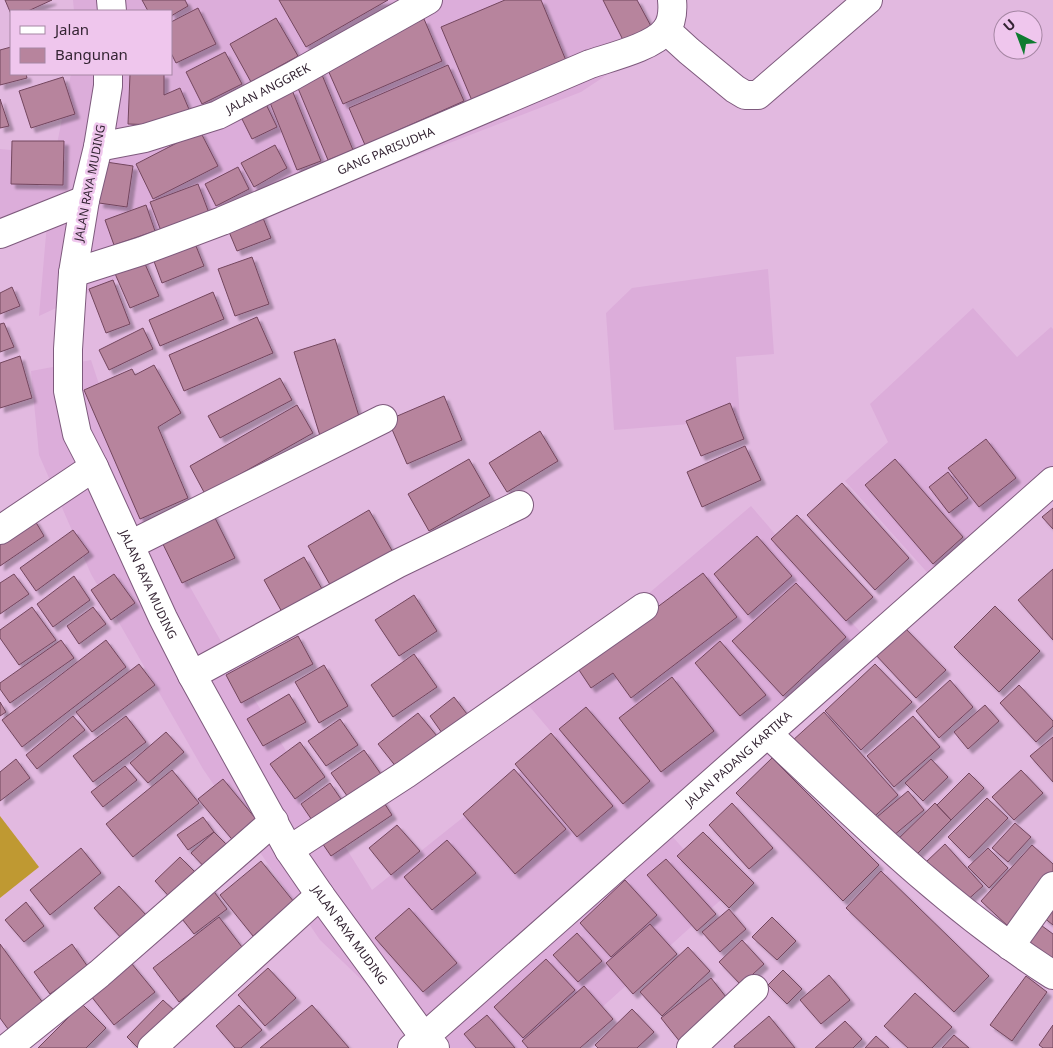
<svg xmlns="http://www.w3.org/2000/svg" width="1053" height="1048" font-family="'Noto Sans',sans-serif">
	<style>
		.built { fill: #dcadda }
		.green { fill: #bf9932 }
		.building { fill: #b7849d; stroke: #73465e; filter: url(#shadow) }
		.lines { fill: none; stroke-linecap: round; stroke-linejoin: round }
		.street-casing { stroke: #7e5a7d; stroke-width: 30 }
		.street { stroke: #fff; stroke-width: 28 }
		.labels { text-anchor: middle; stroke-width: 5; stroke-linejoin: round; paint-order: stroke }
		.street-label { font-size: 12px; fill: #352534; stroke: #efc6ed }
	</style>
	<defs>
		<filter id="shadow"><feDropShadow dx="4.5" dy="4.5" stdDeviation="1" flood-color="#0004"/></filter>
	</defs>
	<rect width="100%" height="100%" fill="#e2b9e0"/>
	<path class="built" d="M73,0h563l25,39 -80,53 -364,141 -178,83 8,-93 -47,-5v-69l55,5 16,-80h100v-63h-97z
		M768,269l6,85 -38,3 4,63 -126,10 -8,-117 26,-25z
		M973,308l44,49 34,-30 2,2v143l-119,108 -89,-99 43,-39 -18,-38z
		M91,360l21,64 37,91 102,179 121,196 187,-149 -35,-41 227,-194 88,103 31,33 -108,116 -90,78 53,60 -168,152h-124l-113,-108 -117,-171 -112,-195 -52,-119 -8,-84z"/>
	<path class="green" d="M0,816l39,51 -39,31z"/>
	<path class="building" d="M5,0h47l-24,11h-17v3z
		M142,0h43l3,6 -17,10v-5h-23z
		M279,0h109l-82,47z
		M505,0h36l26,63 -94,40 -32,-76z
		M603,0h34l16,30 -28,14z
		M198,8l18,36 -40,19 -5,-10v-31z
		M276,18l22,38 -47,26 -21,-38z
		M424,19l18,42 -99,43 -19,-43z
		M11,47v27h15l1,4 -27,7v-35z
		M225,52l17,32 -40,20 -16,-32z
		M448,65l16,36 -99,44 -16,-37z
		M320,70l33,80 -25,10 -33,-79z
		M130,74h34v21l16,-7 11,26 -32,11 -31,-1z
		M63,77l12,37 -44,14 -12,-37z
		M292,90l29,71 -24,9 -28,-70z
		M0,99l9,27 -9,2z
		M264,100l13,27 -25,12 -13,-26z
		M200,131l18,35 -65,33 -17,-35z
		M12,141h52l-1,44 -52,-1z
		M275,145l12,23 -33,19 -13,-24z
		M106,162l27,4 -6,41 -28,-4z
		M238,167l11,22 -33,17 -11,-22z
		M198,184l11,29 -48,18 -11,-29z
		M146,205l9,26 -41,14 -9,-25z
		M261,213l10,25 -34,13 -10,-24z
		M194,241l10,25 -42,17 -10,-27z
		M142,257l17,39 -29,12 -17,-39z
		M252,257l17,47 -34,12 -17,-47z
		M113,280l17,44 -24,9 -17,-44z
		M12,287l8,19 -20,8v-21z
		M213,292l11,27 -64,27 -11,-26z
		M257,317l16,36 -89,38 -15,-36z
		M4,323l10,24 -14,5v-28z
		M143,328l10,21 -44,21 -10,-20z
		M335,339l27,87 -41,13 -27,-87z
		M20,356l12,42 -32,10v-45z
		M154,365l27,48 -23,14 30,71 -48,21 -56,-129 48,-21 3,6z
		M280,378l12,22 -72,38 -12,-22z
		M444,396l18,44 -55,24 -19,-44z
		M730,403l14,36 -43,17 -15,-35z
		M297,405l16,28 -108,61 -15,-28z
		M540,431l18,30 -51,31 -18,-29z
		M986,439l30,39 -37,29 -31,-39z
		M745,446l16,34 -59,27 -15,-35z
		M469,459l21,37 -61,35 -21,-37z
		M895,459l68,78 -30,27 -68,-79z
		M948,472l20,26 -19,15 -20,-26z
		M842,483l67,75 -34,32 -68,-75z
		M210,508l25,50 -53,25 -24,-49z
		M1053,508v21l-11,-12z
		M369,510l25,44 -61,36 -25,-44z
		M797,515l76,82 -27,24 -75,-82z
		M34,519l10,17 -44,30v-25z
		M73,530l16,22 -53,39 -16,-23z
		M757,536l35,40 -44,39 -34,-41z
		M304,557l18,32 -40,23 -18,-32z
		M1053,569v71l-35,-40z
		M703,573l34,44 -106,81 -18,-25 -22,15 -14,-21z
		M14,574l15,20 -29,20v-31z
		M114,574l21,29 -24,17 -20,-30z
		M74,576l16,24 -37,27 -16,-23z
		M796,583l50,54 -63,59 -51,-55z
		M414,595l23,36 -38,25 -24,-36z
		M995,606l45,45 -41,41 -45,-45z
		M32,607l24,33 -37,25 -19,-27v-8z
		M93,607l13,17 -27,20 -12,-18z
		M903,626l43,44 -30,28 -42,-45z
		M298,636l15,28 -72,39 -15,-28z
		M61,640l13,18 -64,45 -10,-14v-6z
		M106,640l20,27 -104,80 -20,-27z
		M720,641l46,54 -26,21 -45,-53z
		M414,654l23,33 -44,30 -22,-32z
		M139,664l16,21 -63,47 -16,-20z
		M875,664l37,38 -51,48 -36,-39z
		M324,665l24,41 -29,17 -24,-41z
		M672,677l42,54 -53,41 -42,-54z
		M950,680l23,27 -34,31 -23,-27z
		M1019,685l34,36v5l-17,16 -36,-39z
		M289,694l17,28 -43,24 -16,-27z
		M454,697l13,17 -25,19 -12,-17z
		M0,702l6,10 -6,4z
		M985,705l14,16 -31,28 -14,-17z
		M586,707l64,74 -27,23 -64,-75z
		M824,712l74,83 -31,28 -75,-82z
		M418,713l19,23 -40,32 -19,-24z
		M73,716l12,14 -48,39 -11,-14z
		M126,716l20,26 -53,40 -20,-26z
		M913,716l27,31 -46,40 -27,-31z
		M340,719l18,26 -32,21 -18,-25z
		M166,732l18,20 -36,31 -18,-20z
		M551,733l62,73 -36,31 -62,-73z
		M1053,737v45l-23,-26z
		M300,742l25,35 -30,22 -25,-35z
		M364,750l19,27 -33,23 -19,-27z
		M772,758l107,107 -36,36 -107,-108z
		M16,759l14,19 -30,23v-29z
		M931,759l17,18 -25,24 -18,-18z
		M125,766l12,14 -34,27 -12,-15z
		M514,769l52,60 -51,45 -52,-60z
		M172,770l27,33 -66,54 -27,-33z
		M1021,770l22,23 -29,27 -22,-23z
		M969,773l15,15 -33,32 -14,-15z
		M223,779l37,45 -24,20 -38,-45z
		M330,783l13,19 -29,21 -13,-19z
		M908,791l16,19 -37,31 -16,-19z
		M379,795l13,20 -61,41 -13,-19z
		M987,798l21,20 -39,40 -21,-21z
		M732,803l41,45 -24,21 -40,-44z
		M935,803l16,17 -40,40 -17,-17z
		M203,817l11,15 -26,18 -11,-15z
		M1015,823l16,14 -23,25 -16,-14z
		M397,825l23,26 -29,24 -22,-27z
		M214,832l20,20 -23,22 -20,-21z
		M703,832l51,51 -25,25 -52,-52z
		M447,840l29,33 -44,37 -28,-33z
		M945,844l38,42 -19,17 -38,-41z
		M1032,845l21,19v17l-43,47 -29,-27z
		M81,848l20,25 -51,42 -20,-25z
		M988,848l20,20 -19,20 -21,-21z
		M180,857l19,19 -26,25 -18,-20z
		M666,859l50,55 -19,17 -50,-56z
		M261,861l33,41 -41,34 -33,-41z
		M881,871l108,105 -35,36 -108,-104z
		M625,880l32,35 -46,42 -31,-34z
		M209,885l18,24 -33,25 -19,-24z
		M119,886l28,30 -25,23 -28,-31z
		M26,902l18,24 -20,16 -19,-22z
		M1053,903v22l-10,-8z
		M409,908l48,55 -34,29 -48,-54z
		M729,909l17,20 -26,23 -18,-20z
		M219,917l26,34 -66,51 -26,-34z
		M772,917l24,24 -19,19 -25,-23z
		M1038,923l15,11v34l-31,-23z
		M650,924l27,30 -44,40 -27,-31z
		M577,933l25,28 -24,21 -25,-27z
		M742,940l22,24 -23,21 -22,-23z
		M0,944l46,63 -35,26 -11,-15z
		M72,944l16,23 -38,27 -16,-22z
		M688,947l22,24 -48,45 -22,-24z
		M127,958l28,34 -41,33 -27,-34z
		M546,959l29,31 -52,48 -29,-31z
		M268,968l28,30 -31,28 -27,-31z
		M783,970l19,19 -15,15 -19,-19z
		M829,975l21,25 -29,24 -21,-24z
		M1026,976l21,16 -35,49 -22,-16z
		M711,978l19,24 -49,41 -20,-25z
		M584,986l29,33 -33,29h-52l-6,-7z
		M915,993l37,34 -20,21h-24l-24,-22z
		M163,1000l13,12 -35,36h-3l-11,-11z
		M82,1004l24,24 -20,20h-48z
		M239,1005l23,25 -21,18h-6l-19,-22z
		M312,1005l37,43h-89z
		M632,1009l22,23 -17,16h-39l-3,-3z
		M487,1015l28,33h-39l-12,-14z
		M769,1016l26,32h-60l-1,-2z
		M845,1021l17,18 -9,9h-38z
		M1053,1025v23h-10l-4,-3z
		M954,1035l15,13h-27z
		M876,1036l13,12h-24z"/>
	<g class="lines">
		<defs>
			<g id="street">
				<path d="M111,0l1,11"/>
				<path d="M666,30l23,21 46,38 10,6h13l110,-95"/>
				<path id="s1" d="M108,74v12l-10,61 -13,53 -12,73 -5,76v42l9,43 17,33 69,151 29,57 97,175 31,45 104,142 11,11"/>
				<path id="s2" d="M98,147l47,-9 73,-23 73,-38 137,-77"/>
				<path d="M0,234l85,-34"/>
				<path id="s3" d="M73,273l69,-22 80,-30 368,-157c21,-7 63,-17 76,-34 6,-8 7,-20 6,-30"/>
				<path d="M0,530l94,-63"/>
				<path d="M130,545l253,-126"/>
				<path d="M192,675l205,-111 122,-59"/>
				<path d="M768,734c90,85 180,174 285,241"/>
				<path d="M289,850l117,-76 238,-167"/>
				<path d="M1010,946l43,-60"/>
				<path d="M7,1048l92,-74 175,-153"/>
				<path d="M152,1048l168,-153"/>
				<path id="s4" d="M412,1048l641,-567"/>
				<path d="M691,1048l63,-59"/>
			</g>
		</defs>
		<use href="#street" class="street-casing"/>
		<use href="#street" class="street"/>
	</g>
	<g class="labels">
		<g class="street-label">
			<text dy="4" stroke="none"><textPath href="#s2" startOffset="181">JALAN ANGGREK</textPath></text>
			<text dy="4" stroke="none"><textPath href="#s3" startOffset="336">GANG PARISUDHA</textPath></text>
			<text transform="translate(90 183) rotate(-79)" y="4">JALAN RAYA MUDING</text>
			<text dy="4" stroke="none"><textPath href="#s1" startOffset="531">JALAN RAYA MUDING</textPath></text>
			<text dy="4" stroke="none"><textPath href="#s4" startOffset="436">JALAN PADANG KARTIKA</textPath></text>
			<text dy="4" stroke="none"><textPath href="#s1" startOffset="936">JALAN RAYA MUDING</textPath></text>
		</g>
	</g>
	<rect x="10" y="10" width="162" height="65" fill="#efc6ed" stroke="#a586a3"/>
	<rect x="20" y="26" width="25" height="8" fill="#ffffff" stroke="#a586a3"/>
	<text x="55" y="35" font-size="15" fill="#352534">Jalan</text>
	<rect x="20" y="48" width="25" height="15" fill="#b7849d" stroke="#a586a3"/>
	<text x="55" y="60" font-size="15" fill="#352534">Bangunan</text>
	<g transform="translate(1018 35) rotate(318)"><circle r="24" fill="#efc6ed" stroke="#a586a3"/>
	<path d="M0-4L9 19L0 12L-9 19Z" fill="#0e7b30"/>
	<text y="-8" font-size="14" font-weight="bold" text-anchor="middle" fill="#352534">U</text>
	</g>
</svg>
